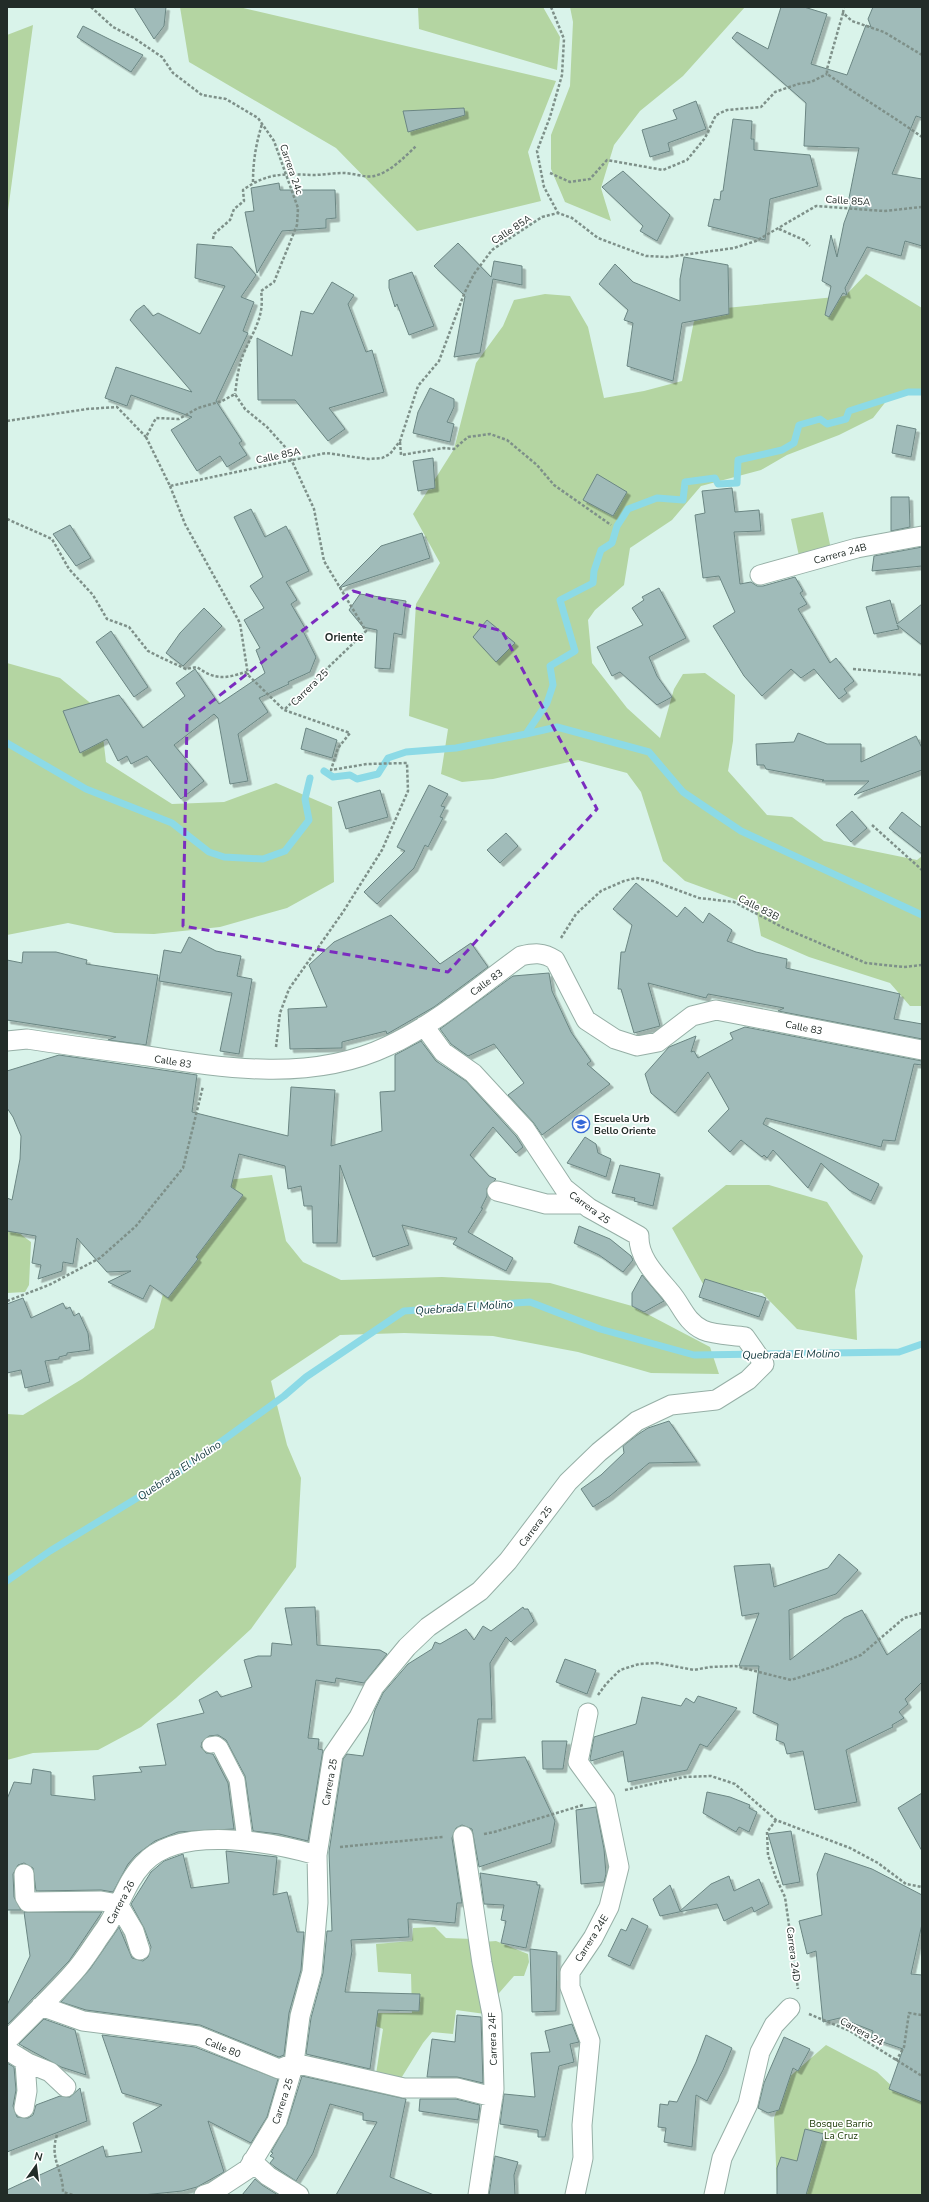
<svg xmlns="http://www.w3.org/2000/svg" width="929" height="2202" font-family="'Nunito Sans',sans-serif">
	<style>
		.green { fill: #b4d5a2 }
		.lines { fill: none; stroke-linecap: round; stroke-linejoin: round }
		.stream { stroke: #8cdae6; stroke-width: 7 }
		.building { fill: #a0bbb9; stroke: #6b8683; filter: url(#shadow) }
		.pedestrian-casing { stroke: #96afa6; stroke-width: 17 }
		.minor-casing { stroke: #96afa6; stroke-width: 21 }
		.path { stroke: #7e9089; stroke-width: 2.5; stroke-dasharray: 3 2; stroke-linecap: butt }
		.pedestrian { stroke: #fff; stroke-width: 15 }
		.minor { stroke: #fff; stroke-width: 19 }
		.marked { fill: none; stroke: #7b2cbf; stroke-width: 3; stroke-dasharray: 8 5; stroke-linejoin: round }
		.labels { text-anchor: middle; stroke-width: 3.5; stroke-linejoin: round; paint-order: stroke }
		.street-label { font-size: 10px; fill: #222c28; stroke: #fff }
		.poi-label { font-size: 10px; font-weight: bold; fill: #222c28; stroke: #fff; text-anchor: start }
		.park-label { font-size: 10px; fill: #173500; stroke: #fff }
		.neighbourhood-label { font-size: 11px; font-weight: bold; fill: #222c28; stroke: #fff }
		.water-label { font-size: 11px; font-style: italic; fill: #10363b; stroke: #fff }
	</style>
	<defs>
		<filter id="shadow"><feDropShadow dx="3.5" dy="3.5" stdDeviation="0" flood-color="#0004"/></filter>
	</defs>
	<rect width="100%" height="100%" fill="#d9f3ea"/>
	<path class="green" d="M180,7h59l317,74 -28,71 13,49 -124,30 -81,-83 -147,-86z
		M418,7h125l17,30 -3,33 -138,-41z
		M570,7h175l-62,69 -43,35 -26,34 -13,43 10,33 -46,-19 -14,-33v-34l19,-49 3,-64z
		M33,25l-26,193v-183z
		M866,274l56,34v81l-31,6 -18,23 -34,17 -52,20 -26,15 -60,16 -29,34 -42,28 -6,37 -29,25 -7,10 4,43 35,45 33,30 14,-49 9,-15 22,-1 30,22 -2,46 -5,30 39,44 25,2 32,24 93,19 5,-4v150h-12l-20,-23 -81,-26 -48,-21 -5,-29 -71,-26 -22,-20 -22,-69 -14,-19 -49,-13 -85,19 -31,3 -21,-8 7,-45 -39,-13 7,-112 24,-41 -27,-49 41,-65 22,-86 27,-37 11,-26 31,-6 25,2 18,31 16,71 40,-7 38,-10 14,-70 149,-15z
		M823,512l8,37 -32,7 -8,-37z
		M7,663l53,15 40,33 6,51 66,42 52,-2 52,-19 56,24 2,75 -47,26 -67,19 -66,7 -39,-1 -47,-10 -61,12z
		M272,1175l14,66 17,21 38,18 101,-3 108,6 82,23 78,41 9,27 -68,-1 -73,-21 -85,-16 -89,-3 -64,2 -69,46 16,64 14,33 -5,89 -45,62 -75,69 -35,29 -43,23 -65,3 -26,7v-346l16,1 59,-36 72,-51 38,-144z
		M726,1185h43l58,17 36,54 -8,34 2,50 -60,-11 -35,-36 -59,-9 -31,-56z
		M12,1222l7,11 12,9 -2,43 -4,7 -18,1v-68z
		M435,1927l11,11 27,1 12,75 -29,-4 -3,24 -21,-2 -9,11 -23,37 -24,-6 7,-45 -22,-9 12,-7h39l-1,-39 -33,-2 -2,-28 36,-3 1,-13z
		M496,1941l32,13 1,8 -5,14h-10l-21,24 -10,-58z
		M826,2045l51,27 21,20 24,4v99h-143l-2,-8 -3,-69 13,-39z"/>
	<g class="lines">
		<path class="stream" d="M526,734l31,-7 92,25 34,40 58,39 181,84
			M7,743l79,46 86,34 37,29 15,5 39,2 22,-8 24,-31 -4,-21 5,-21
			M324,771l9,6 17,-2 7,4 21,-5 10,-16 18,-6 50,-4 70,-14 21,-31 6,-18 -3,-19 25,-15 -15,-51 33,-17 1,-12 7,-21 11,-7 5,-17 11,-17 29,-11 26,2 2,-18 30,-4 3,6 19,-1 1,-23 44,-10 12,-7 5,-18 21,-6 7,5 19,-5 3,-8 59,-19h14
			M7,1581l43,-30 125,-76 109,-79 22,-19 98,-66 126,-9 70,27 94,26 205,-3 23,-8"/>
	</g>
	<path class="building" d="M134,7h32l-2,19 -10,13z
		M781,7h23l23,7 -16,50 36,11 19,-50 5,2 -3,-8 5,-12h49v111l-6,-2 -24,58 30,5v67l-17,-5 -4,15 -34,-9 -22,41 2,7 -4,-2 -14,24 -4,-2 6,-29 -9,-5 9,-46 6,22 7,-34 7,-19 -3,-1 11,-55 -55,-2 2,-43 -74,-65 5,-6 31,17z
		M83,26l30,15 30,14 -12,17 -54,-35z
		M696,101l10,28 -38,14 2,8 -20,6 -8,-27 35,-11 -4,-9z
		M464,108l1,7 -57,17 -5,-21z
		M733,119l19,2 -1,18h3v11l56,5 8,31 -48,13 -5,41 -57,-14 6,-27 6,1 1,-9h2z
		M623,171l47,44 -13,26 -17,-10 3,-5 -41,-39z
		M279,183l1,7h55l1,28 -10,1v9l-44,3 -25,42 -12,-61 9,-1 -3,-23z
		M458,243l33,34 3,-16 28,5v19l-29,-6 -13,74 -26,4 11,-61 -31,-30z
		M197,244l35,3 24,28 -15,22 13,5 -11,29 5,2 -32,68 26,40 -3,2 8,12 -20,12 -7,-11 -23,15 -26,-41 21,-13 -61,-22 -4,11 -22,-8 11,-31 76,25 -62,-72 6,-9 8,-6 9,11 5,-3 42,21 25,-48 -30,-8z
		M684,257l44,8 1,49 -47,9 -9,58 -46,-15 6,-43 -9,-3 4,-10 -29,-26 16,-20 18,18 47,19v-22z
		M412,272l22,54 -25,9 -12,-31 -2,3 -6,-19v-8z
		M332,282l22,13 -6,9 18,48 6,-2 12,42 -55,16 16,21 -17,12 -33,-41h-37l-1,-62 35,18 9,-45 12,3z
		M430,388l24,11v8l-7,15 7,2 -4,18 -37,-9 5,-21z
		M897,425l19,4 -5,28 -19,-4z
		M433,458l2,30 -17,3 -5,-30z
		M597,474l30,18 -14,24 -30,-16z
		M732,488l3,24 24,-2 2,21 -27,1 6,52 11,-2 6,4h6l32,-9 8,14 -3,2 7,11 -9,5 32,54 6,-5 18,23 -10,8 3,4 -8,6 -25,-30 -13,9 -10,-9 -29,27 -18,-20 -31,-50 22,-14 -16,-36 -16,2 -8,-63 10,-2 -3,-22z
		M891,497h18l1,30 -19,4z
		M251,509l14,28 21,-11 23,45 -23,11 11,18 -6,4 14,24 -3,1 14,28 -6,15 -22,10 1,2 -30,14 9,14 -30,22 10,47 -18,3 -12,-66 -4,-4 -40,31 30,36 -23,18 -34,-43 -16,8 -4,-8 -9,5 -11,-22 -27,14 -17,-42 56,-16 24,33 42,-32 -9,-13 19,-14 24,35 46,-31 -9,-23 4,-2 -16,-28 20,-12 -14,-22 13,-9 -29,-60z
		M70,525l21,33 -15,8 -23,-32z
		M422,533l8,25 -91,30 42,-42z
		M922,547v19l-50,5 2,-15z
		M659,588l27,50 -37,19 8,19 15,21 -15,8 -37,-33 -8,4 -15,-29 46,-22 -11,-17 12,-8 -2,-3z
		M360,594l46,7 -4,34 -8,-2 -4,36 -15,-1 2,-38 -14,-3 -14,-17z
		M890,600l7,24 25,-20v41l-25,-20 2,4 -25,5 -8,-27z
		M204,608l18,18 -39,40 -17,-13 14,-20z
		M487,620l28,23 -19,19 -23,-25z
		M111,631l37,56 -14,10 -38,-55z
		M306,728l31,12 -5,18 -31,-9z
		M798,733l29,11h34v18l55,-26 6,12v22l-68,25 15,-14h-47l2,-1 -58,-11 -2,-4h-7l-1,-21 38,-2z
		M429,785l19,9 -7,12 4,1 -5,10 3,1 -15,29 -3,-2 -11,23 -37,36 -13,-12 41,-41 -8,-4z
		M380,790l8,27 -42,12 -8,-27z
		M852,811l15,17 -16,14 -15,-17z
		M902,812l20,16v26l-33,-26z
		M506,833l12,13 -18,17 -13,-13z
		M636,883l41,34 8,-10 18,16 6,-10 23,17 -5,11 29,11 31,7 -1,9 114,26 -6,25 28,5v15l-144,-28 6,-3 -76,-14 -2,4 -58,-15 12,43 -26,7 -13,-44h-3l3,-37h4l7,-27 -19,-16z
		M391,915l49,49 31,-21 17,24 -54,40 -47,27 -1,-3 -44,11v6l-52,1 -2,-40 39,-2 -18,-42 25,-23z
		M189,937l27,14 25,5 -4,20 15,3 -13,75 -19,-3 12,-58 -73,-12 5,-31 17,3z
		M23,952h33l31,8 -1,4 72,11 -12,70 -38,-5 8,-3 -109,-17v-60l15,3z
		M549,973l3,18 19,41 20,29 -4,3 23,20 -68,51 -9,-13 -25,-27 16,-12 -30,-39 -26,12 -17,-12 -11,-15 73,-53z
		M745,1027l177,34v4l-8,-1 -19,77 -12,-1 -2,7 -115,-29 -3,6 116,60 -8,17 -22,-11 -28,-27 -13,25 -35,-38 -6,8 -3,-3 -2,2 -21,-17 -11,12 -22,-21 21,-22 -21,-37 -33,41 -24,-20 -6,-19 24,-27 27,-11 -5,16 3,-1 4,7 35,-19 -3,-6z
		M421,1041l15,20 30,20 50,55 7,11 -7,6 -23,-26 -23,28 19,21 7,3 -9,9v8l-6,12h2l-15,24 45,26 -7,13 -53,-27 4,-6 -55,-13 7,20 -36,12 -33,-92 -3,78h-24l-1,-37h-8l-3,-20 -13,3 -3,-23 -46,-12 -8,33 12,8 -47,62 2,2 -30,39 -18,-13 -7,14 -35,-17 23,-11 -24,1 -30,-34 -4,26 -10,-2 -1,9 -24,8 3,-14 -9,-2 4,-27 -29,-5v-33l5,2 8,-41 1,-23 -8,-19 -6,-9v-37l52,-16 138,20 -5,37 96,24 3,-49 44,3 -4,56 51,-15 -2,-39 15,-1v-36z
		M585,1137l11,7 2,9 13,6 -5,18 -39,-14z
		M620,1165l40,9 -7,32 -19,-5 1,-3 -23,-5z
		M579,1226l31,13 21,17 2,4 -10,12 -24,-17 -25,-12z
		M642,1275l22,26 -20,11 -12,-6v-13z
		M705,1279l61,19 -7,19 -60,-20z
		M23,1298l8,20 32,-15 3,6 4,-2 4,9 5,-3 9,20 2,17 -23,3v2l-8,2v2l-14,2 5,21 -25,6 -4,-18 -14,3v-69z
		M669,1421l28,41 -48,1 -39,33 -17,11 -12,-18 20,-14 23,-22 -1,-7 14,-11 11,-7z
		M839,1554l19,16 -22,24 -47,16 1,50 54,-42 18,-8 25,45 35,-27v54l-17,17 3,5 -9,8 5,6 -12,7 1,2 -47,23 11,52 -42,8 -12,-59 -16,3 -3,-11 -8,-3 2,-16 -25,-11 6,-47h-20l20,-53 -17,3 -8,-50 36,-2 4,23 54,-19z
		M315,1607l2,38 63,5 7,4 -23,29 -28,-5 -1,5 -19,-3 -8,58 11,1 -1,10 5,1 -15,91 -29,-7 -26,-3 -8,-55 -19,-36 -8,-5 -9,1 -7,6 -1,5 5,6 7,1 15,29 6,46 -56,3 -23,9 -19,14 -8,9 -15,28 -12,-2 -65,1 -3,-23 -9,-5 -6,2 -5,9 1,23 7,13h-14v-111l7,-17 17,2 2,-15 18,3v23l44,5 -2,-24 49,-4 -3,-5 27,-2 -9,-41 47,-11 -5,-13 18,-9 4,6 31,-10 -8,-27 14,-4h13l1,-13 20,2 -7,-37z
		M523,1607l1,2h4l6,12 -23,21 -5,-5 -16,26 2,56h-14l-5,42 52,-4 30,64 -4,22 -72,24 -7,-38 -10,-4 -6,3 -4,10 10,65h-5l-2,20 -47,-4 1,18 -58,3 1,11 -7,41 75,2 -1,17 -41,-1 -8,59 -64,-15 5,-36 12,-45 4,-42h5l-3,-79 14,-93 4,-5 16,2 12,-46 8,-17 25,-29 24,-15 3,-7 5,2 26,-15 8,11 9,-14 8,5z
		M565,1659l31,11 -9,24 -31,-12z
		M698,1696l39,12 -30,39 -7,-3 -13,26 -59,12 -5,-31 -32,10 -1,-2 4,-22 42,-13 6,-27 39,9 5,-8 8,5z
		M542,1741h25l-4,28h-20z
		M707,1792l23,5 20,8 -1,3 8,4 -8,20 -10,-5 -3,5 -33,-19z
		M922,1793v58l-24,-43z
		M596,1807l8,42 2,25 -2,8 -23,2 -5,-74z
		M791,1831l9,51 -17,3 -15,-51z
		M226,1851l51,6 -4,38 14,-3 10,40h7l-3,38 -12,43 -5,42 -5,2 -79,-32 -114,-15 -25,-8 29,-33 29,-42 13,31 11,3 5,-4 3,-10 -7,-19 -13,-24 20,-32 13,-11 19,-7 8,34 38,-5z
		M825,1853l47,16 50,26v29l-11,50 11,1v127l-33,-13 14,-40 -32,-11 2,-7 -33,-13 -17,4 -7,-71 -9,3 -8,-33 23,-6 -5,-41z
		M480,1873l57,9v3h3l-14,63 -25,-5 5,-22 -5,-1 3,-15 -20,-1z
		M729,1876l5,15 25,-12 10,25 -15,8 -2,-5 -28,14 -7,-17 -57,12 -7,-17 17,-14 10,26 31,-27z
		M24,1912h78l-33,49 -62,64v-20l23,-49z
		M632,1918l16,8 -18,40 -22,-10 13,-27 5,2z
		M530,1949l27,3 -1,59 -24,1z
		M457,2015l24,2 2,66 -26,-6h-30l5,-38 23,3z
		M44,2019l31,11 11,45 -25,-8 -42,-23z
		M572,2024l7,18 -9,2 4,18 -15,4 -14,71h-7v-7l-38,-6 4,-30 31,3 -4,-44 19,-1 -5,-21z
		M102,2035l93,12 83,32 -11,38 -16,26 -43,-22 16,51 -27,15 -15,4 -39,4h-136v-5l96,-44 3,11 36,-5 -9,-29 29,-18 -40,-12z
		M706,2035l26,13 -9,22 -16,31 -11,-6 -4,52 -28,-5 2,-14 -8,-1 2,-23 8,1 1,-4 8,1 19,-40z
		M784,2037l26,12 -12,22 -5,-3 -14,42 -11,3 -10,-5 6,-25z
		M7,2063l7,4 2,23 -3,16 4,11 11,1 5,-3 3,-10 24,-9 10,1 10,-9 7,33 -80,31z
		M302,2076l104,23 -16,78 44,18h-98l41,-73 -14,-2v-7l-33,-9 -17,49 -17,28 -21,-14 -5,-4 4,-5 -4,-2 3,-3 -2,-1 16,-28z
		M420,2099h36l24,6 -2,15 -59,-9z
		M805,2129l19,5 -18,61h-29v-27l4,-11 16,4z
		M495,2156l23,6 -4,13 1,20h-26z
		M255,2179l7,6 16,10h-36z"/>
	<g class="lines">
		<defs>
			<path id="pedestrian" d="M210,1745l6,-1 4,3 17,33 8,60"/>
			<path id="minor" d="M760,575l97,-27 65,-12
				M7,1041l20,-2c38,6 76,11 114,16 82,13 169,28 247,-9 48,-22 90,-59 133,-90 13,-3 22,-4 34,4l31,60 29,19 22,7 21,-4 34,-26 24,-6 206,40
				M497,1191l49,13h38
				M463,1836l19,127 10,51 2,75 -16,106
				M24,1874l1,23 3,5 73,-1 17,3 16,27 6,19
				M41,2006l42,15 115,15 81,33 15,-6 110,25h53l36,9
				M7,2041c22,-23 45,-44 66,-68 12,-13 21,-29 32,-44 15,-21 20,-46 38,-65 36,-40 128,-22 174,-9
				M7,2050l21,13 22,9 16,15
				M24,2108l3,-17 -2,-29
				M252,2161l16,15 31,19
				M204,2195l9,-3 35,-23 29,-48 17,-58 6,-47 12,-44 6,-69 -1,-48 16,-100 26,-38 15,-30 33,-40 21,-20 52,-36 28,-30 60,-79 31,-30 38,-31 34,-16 45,-5 32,-20 16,-16 -19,-27c-13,-2 -30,-2 -42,-7 -17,-8 -21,-24 -32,-37 -13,-16 -33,-34 -32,-57l-50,-28 -25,-20 -39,-59 -52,-56 -30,-21 -19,-26
				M575,2195l8,-37 -1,-33 8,-84 -20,-54v-15l23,-34 16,-31 10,-40 -14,-68 -27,-37 10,-49
				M714,2195l8,-37 26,-54 12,-52 14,-27 16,-17"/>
		</defs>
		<use href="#pedestrian" class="pedestrian-casing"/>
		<use href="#minor" class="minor-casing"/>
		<path class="path" d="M91,7l22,20 21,11 28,19 11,16 29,22 24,4 32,19 16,23 24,67 -1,17 -23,57 -13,9c4,26 -8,40 -18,64 -5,12 -6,25 -8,39
			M551,7l13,32 -2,36 -12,42 -13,34 7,36 14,26
			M843,13l1,-6
			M922,55l-38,-23 -32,-11 -9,-8 -16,56v5c32,22 64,41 95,63
			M550,173l20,9 20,-3 17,-19 56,10 24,-10 18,-22 11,-23 11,-5 34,-3 14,-15 23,-8 13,-2 16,-8
			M253,182c0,-21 3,-38 9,-58
			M779,229l25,11 6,6
			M213,239l1,-5 16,-14 4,-11 10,-8 -1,-11c25,-18 41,-16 70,-15 10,0 20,-2 30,-2 10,0 22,5 31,3 15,-3 32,-20 42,-30
			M7,421l80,-12 30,-2 29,30
			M400,442l1,13 43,-7 10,1 14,-12 22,-3 17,6 30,25 17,20 57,40
			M170,486l15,38 55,99 8,52
			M7,519l45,20 17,30 24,26 14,24 22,8 19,24 16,8 22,10 11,-2c18,13 28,12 48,5l39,38
			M853,669l69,6
			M872,825l50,45
			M561,938l15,-24 25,-23 23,-10 12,-3 17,3 46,17 35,4 50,26 82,35 38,4 18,-2
			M276,1047l4,-34 9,-24 54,-77 39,-62 26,-59 -1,-28 -40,1 -36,6 7,-22 12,-15 -66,-23 82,-79 -42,-70 -10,-52 -28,-61 -19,-21 -22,-18 -10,-15 -13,7 -24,7 -19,11 -23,-1 -10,19 24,49 156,-33 42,6 14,-1 8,-4 10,-13 18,-55 21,-25 25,-67 10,-20 18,-24 50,-33 16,-4 14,5 26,20 48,18 22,1 66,-9 22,-7 60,-35 68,5 38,-4
			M7,1301l42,-16 51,-27 36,-32 47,-58 20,-82
			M598,1695l8,-11 14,-14 19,-6 18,-1 37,7 16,-3 25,-1 56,14 38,-12 32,-13 43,-37 18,-5
			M625,1790l59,-13 27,-1 24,8 41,36 74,28 28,15 28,21 16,3
			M776,1820l-9,12 1,23 8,23 9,19 13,92
			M484,1834l10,-2 89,-27
			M340,1847l103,-10
			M809,2014l41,17 72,45
			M896,2061l8,-14 5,-34 13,2
			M57,2135c-8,24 6,34 6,57l10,3"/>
		<use href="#pedestrian" class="pedestrian"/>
		<use href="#minor" class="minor"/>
	</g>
	<path class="marked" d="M353,591l149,40 95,178 -149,163 -265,-46 4,-205z"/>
	<defs>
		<symbol id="school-ring" viewBox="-11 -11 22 22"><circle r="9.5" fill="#fff" stroke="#3669d8" stroke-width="1.5"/><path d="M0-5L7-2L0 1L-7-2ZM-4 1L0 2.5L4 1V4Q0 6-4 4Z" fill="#3669d8"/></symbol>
	</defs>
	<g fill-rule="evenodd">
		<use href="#school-ring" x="571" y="1114" width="20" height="20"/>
	</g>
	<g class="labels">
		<g class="street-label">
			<text transform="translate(292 169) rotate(71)" y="4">Carrera 24c</text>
			<text transform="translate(848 200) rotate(4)" y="4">Calle 85A</text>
			<text transform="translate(511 229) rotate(-33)" y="4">Calle 85A</text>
			<text transform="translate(278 455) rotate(-12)" y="4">Calle 85A</text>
			<text transform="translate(840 553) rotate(-15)" y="4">Carrera 24B</text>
			<text transform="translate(309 687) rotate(-44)" y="4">Carrera 25</text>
			<text transform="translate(759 907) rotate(27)" y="4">Calle 83B</text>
			<text transform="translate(486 982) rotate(-36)" y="4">Calle 83</text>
			<text transform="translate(804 1027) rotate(11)" y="4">Calle 83</text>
			<text transform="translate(173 1061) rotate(9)" y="4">Calle 83</text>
			<text transform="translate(590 1207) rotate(36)" y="4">Carrera 25</text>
			<text transform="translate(535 1526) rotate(-53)" y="4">Carrera 25</text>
			<text transform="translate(329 1782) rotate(-80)" y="4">Carrera 25</text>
			<text transform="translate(120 1902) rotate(-62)" y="4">Carrera 26</text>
			<text transform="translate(591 1938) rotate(-58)" y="4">Carrera 24E</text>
			<text transform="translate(794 1954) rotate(83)" y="4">Carrera 24D</text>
			<text transform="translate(862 2031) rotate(29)" y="4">Carrera 24</text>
			<text transform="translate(492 2039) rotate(-92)" y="4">Carrera 24F</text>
			<text transform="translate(223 2047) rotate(22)" y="4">Calle 80</text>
			<text transform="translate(282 2101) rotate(-72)" y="4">Carrera 25</text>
		</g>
		<g class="poi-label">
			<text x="594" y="1122">Escuela Urb<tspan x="594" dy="12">Bello Oriente</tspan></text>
		</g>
		<g class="park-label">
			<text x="841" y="2127">Bosque Barrio<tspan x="841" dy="12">La Cruz</tspan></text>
		</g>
		<g class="neighbourhood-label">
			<text x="344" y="641">Oriente</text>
		</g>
		<g class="water-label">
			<text transform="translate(464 1307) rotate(-4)" y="4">Quebrada El Molino</text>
			<text transform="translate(791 1354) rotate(-1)" y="4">Quebrada El Molino</text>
			<text transform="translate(179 1470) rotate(-34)" y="4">Quebrada El Molino</text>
		</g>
	</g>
	<rect width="929" height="2202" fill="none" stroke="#222c28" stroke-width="16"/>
	<g transform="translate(36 2166) rotate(14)" stroke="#ffffff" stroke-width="3" paint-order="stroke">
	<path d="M0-3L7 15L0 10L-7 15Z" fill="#222c28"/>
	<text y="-6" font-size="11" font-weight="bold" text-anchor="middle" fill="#222c28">N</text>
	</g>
</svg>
